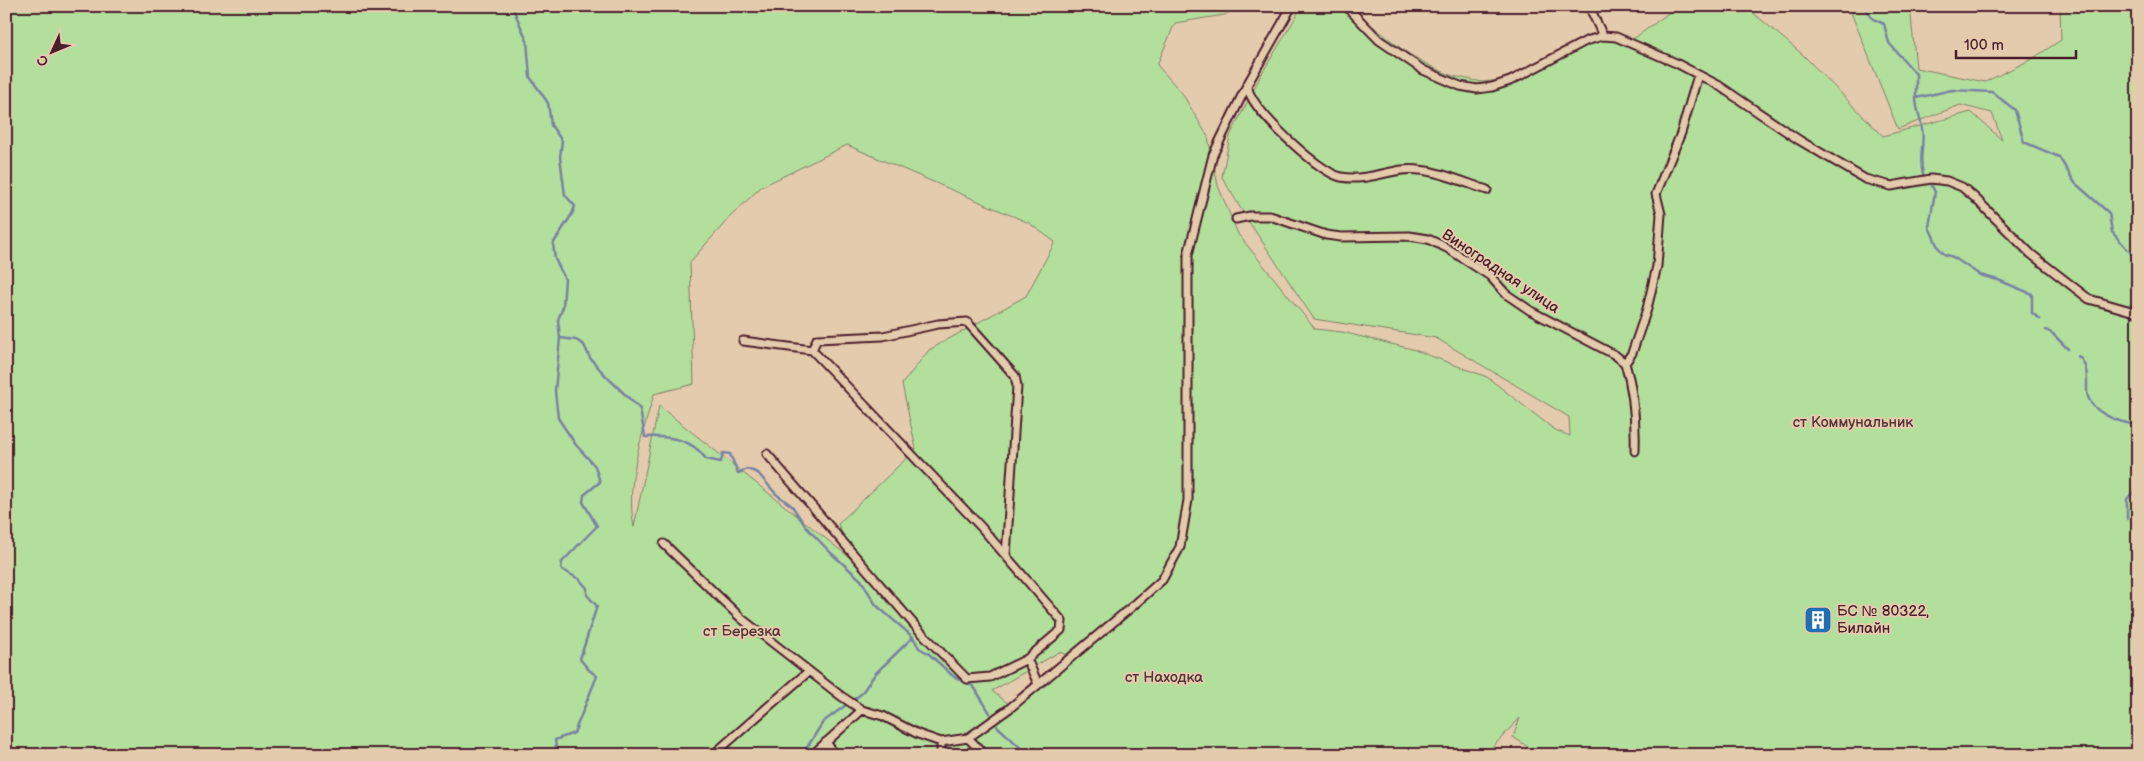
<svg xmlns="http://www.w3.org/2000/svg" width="2144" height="761" font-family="'Balsamiq Sans',sans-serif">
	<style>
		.green { fill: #b3df9d; stroke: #7e7f64; fill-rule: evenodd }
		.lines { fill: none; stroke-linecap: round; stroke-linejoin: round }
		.stream { stroke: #7783a2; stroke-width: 2.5 }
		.street-casing { stroke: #4a1f2b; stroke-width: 11 }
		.street { stroke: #e5cbad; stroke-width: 7 }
		.labels { text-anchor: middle; stroke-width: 4; stroke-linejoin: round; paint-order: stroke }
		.street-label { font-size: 15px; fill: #4a1f2b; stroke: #e5cbad }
		.park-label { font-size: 15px; fill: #543236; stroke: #e5cbad }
		.poi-label { font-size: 15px; fill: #4a1f2b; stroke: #e5cbad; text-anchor: start }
	</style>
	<rect width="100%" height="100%" fill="#e5cbad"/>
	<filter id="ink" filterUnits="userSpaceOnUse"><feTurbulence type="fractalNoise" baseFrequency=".02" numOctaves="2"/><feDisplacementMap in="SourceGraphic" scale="10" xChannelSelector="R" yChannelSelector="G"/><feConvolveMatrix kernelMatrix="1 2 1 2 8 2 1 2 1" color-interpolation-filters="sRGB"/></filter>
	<g filter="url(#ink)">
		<path class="green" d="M6,6h1239l-21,9 -49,8 -18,42 25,28 26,44 10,49 20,48 77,95 27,3 70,17 75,28 68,53 15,6 -1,-19 -133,-79 -122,-19 -67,-100 -25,-42 8,-41 31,-61 36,-60 3,-9h47l60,47 27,15 19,8 29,6 19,-2 98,-47h18l15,7 46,-34h67l57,48 81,82 88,-24 31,28 -10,-27 -32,-8 -62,24 -46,-114v-9h58l6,62 69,14 47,-23 29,-19 -1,-34h78v749h-598l-27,-18 7,-19 -35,37h-1136l-8,-2 -2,2h-333zM847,145l182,78 26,19 -29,54 -97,54 -27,34 14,65 -78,75 16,37 -195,-155 -25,121c-9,-44 8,-91 20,-133l40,-10 -4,-122 40,-45 31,-30zM1059,652l8,3 -58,49 -17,-13z"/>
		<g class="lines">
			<path class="stream" d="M512,6l15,35 3,36 18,26 3,22 11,16 -2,16 5,38 10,11 -3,8 -19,30 2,15 10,20 -2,28 -5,13 2,18 -5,53 3,27 18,27 19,21 5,16 -16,13 -1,7 14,24 -35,36 -1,7 18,10 8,9v7l10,11 -17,53 9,11 8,6 -23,57 -19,7 2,15
				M1863,6l10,13 11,5 5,19 27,31v24l36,-8 40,2 23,18 9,32 35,15 16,26 34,30 3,19 26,29
				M1916,98c0,11 5,20 6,31 3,15 -4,28 1,45
				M1932,186l3,6 -6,35 9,20 6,7 9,3 27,18 18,5 34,14v19l8,6
				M2046,330l7,4 15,15
				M560,338l16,2 8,5 6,13 14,16 36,35 5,28c22,-1 47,1 61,22l15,3 2,-9 7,1 8,19 9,-4 11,4 18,21 16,12 14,21 25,26 30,27 15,25 37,32 6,11 9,5 25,23 21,11 16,26
				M2078,356c10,8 9,22 9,33 -1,23 33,34 51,36
				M2127,519v-20l8,-9 3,-21
				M997,726l28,26 10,-4 8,7
				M800,755l8,-9 15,-24 38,-28 15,-21 37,-36"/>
			<defs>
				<path id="street" d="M1346,6l33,34 44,30 37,16 17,3 15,-2 18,-6 76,-40 17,-5 13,1 60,26 42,22 81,55 66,39 26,7 40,-7 16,2 15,6 12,10 57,57 58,45 49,14
					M1589,6l14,30
					M1247,85c1,4 2,8 4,11 9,20 69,77 90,81 22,4 40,-4 61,-7 29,-3 58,11 85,20
					M1236,219l14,-3h20l56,19 15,2 68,-1 19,3 19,9 43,28 16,18 25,17 84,44 10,8
					M743,341l69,9 169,177 81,94 -1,9 -34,29 11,25
					M812,350l5,-11 66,-3 55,-12 29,-2 48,54 2,10 -11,170
					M1635,451c1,-31 -1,-59 -10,-88l7,-10 15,-44 10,-43 4,-52 -5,-20 25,-61 17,-58
					M767,454l151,175 49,50 23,-2 37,-18
					M664,544l78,75 99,77 21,14 21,6 35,18 23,8 27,-4 42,-30 124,-103 28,-25 18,-33 8,-47v-245l25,-100 34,-70 45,-79
					M968,738l17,17
					M826,742l9,13
					M713,755l96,-84
					M812,755l50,-45
					M941,755v-13"/>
			</defs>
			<use href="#street" class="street-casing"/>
			<use href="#street" class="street"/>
		</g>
	</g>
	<defs>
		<symbol id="building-square" viewBox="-11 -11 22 22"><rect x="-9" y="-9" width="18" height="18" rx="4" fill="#1f6fb2" stroke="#e5cbad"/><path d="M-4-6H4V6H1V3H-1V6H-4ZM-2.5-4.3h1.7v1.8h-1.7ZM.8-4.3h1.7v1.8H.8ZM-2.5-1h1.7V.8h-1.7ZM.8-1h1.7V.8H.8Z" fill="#fff"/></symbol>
	</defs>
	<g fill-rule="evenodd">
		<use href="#building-square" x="1802" y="604" width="32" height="32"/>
	</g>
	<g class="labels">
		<g class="street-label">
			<text transform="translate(1501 271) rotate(34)" y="5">Виноградная улица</text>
		</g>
		<g class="park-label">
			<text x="1853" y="427">ст Коммунальник</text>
			<text x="742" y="636">ст Березка</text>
			<text x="1164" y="682">ст Находка</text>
		</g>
		<g class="poi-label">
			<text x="1837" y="616">БС № 80322,<tspan x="1837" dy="17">Билайн</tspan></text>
		</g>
	</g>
	<rect width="2144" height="761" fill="none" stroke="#e5cbad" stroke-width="25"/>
	<rect x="12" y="12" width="2119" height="736" fill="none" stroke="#4a1f2b" stroke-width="2" filter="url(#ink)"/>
	<g transform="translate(52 52) rotate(226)" stroke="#e5cbad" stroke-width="4" paint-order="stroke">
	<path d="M0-4L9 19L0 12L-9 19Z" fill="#4a1f2b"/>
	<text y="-8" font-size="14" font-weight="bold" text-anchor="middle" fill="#4a1f2b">С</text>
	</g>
	<path d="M1956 50v8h120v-8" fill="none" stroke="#4a1f2b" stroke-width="2.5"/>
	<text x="1964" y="50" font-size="15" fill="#4a1f2b" stroke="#e5cbad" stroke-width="4" paint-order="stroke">100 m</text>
</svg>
